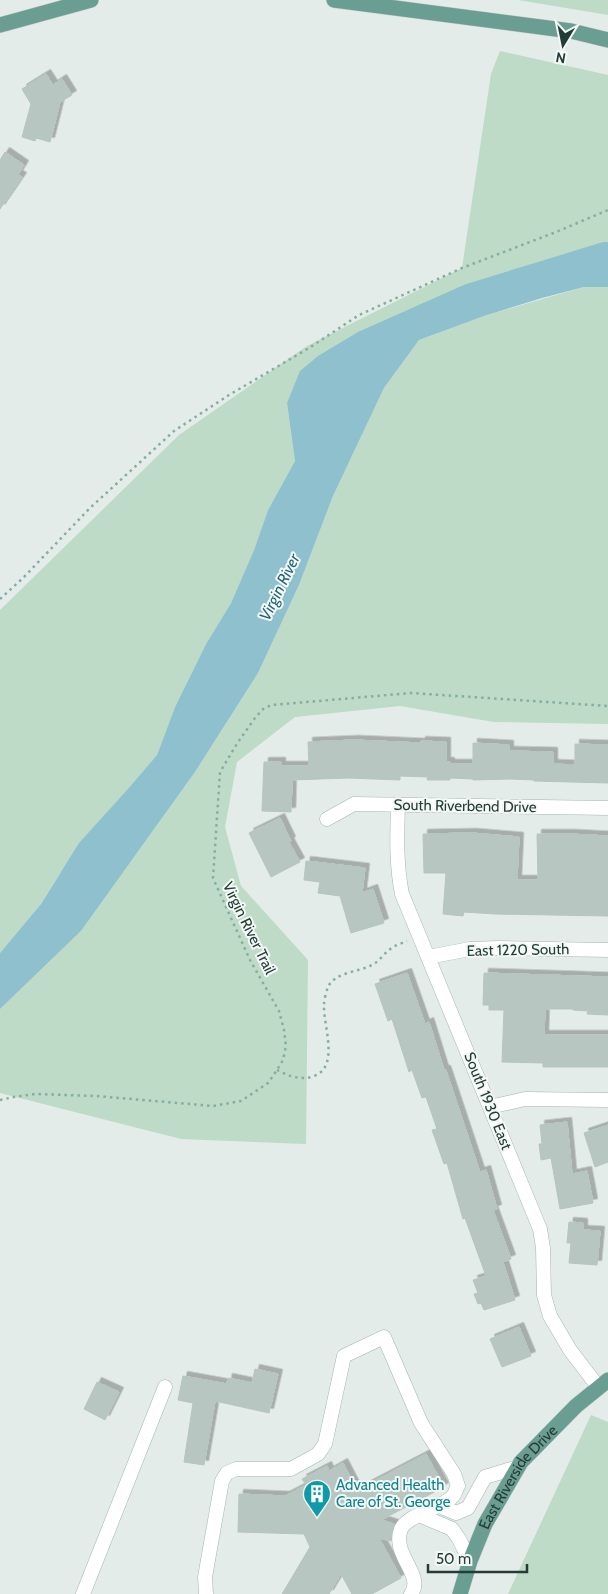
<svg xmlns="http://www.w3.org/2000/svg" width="608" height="1594" font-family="Cabin,sans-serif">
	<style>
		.green { fill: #bddbc6 }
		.water { fill: #8ec1cd }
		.building { fill: #b8c6c1; stroke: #b5c5bf; filter: url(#shadow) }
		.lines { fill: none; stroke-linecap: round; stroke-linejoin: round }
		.minor-casing { stroke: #a6b4af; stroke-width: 15 }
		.major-casing { stroke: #c2c8c7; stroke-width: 16 }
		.path { stroke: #85ada2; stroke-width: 2.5; stroke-dasharray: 2.5 4; stroke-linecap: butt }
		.minor { stroke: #fff; stroke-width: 14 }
		.major { stroke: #6a9e92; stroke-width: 15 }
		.labels { text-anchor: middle; stroke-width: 4; stroke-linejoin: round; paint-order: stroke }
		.street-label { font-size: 15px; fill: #243c36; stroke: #f3f8f6 }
		.culture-label { font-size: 15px; fill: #0d838f; stroke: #f3f8f6; text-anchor: start }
		.water-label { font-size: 16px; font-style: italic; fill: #226474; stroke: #f3f8f6 }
	</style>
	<defs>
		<filter id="shadow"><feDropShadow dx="4.5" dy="-4.5" stdDeviation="0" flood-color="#0004"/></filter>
	</defs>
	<rect width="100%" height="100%" fill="#e3ece8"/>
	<path class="green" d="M518,0h90v15z
		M500,51l108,24v167l-47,13 -95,29 -179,119 8,58 -27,49 -14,40 -23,53 -25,41 -31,63 -18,48 -97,118 -19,31 -41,49v-343l179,-175 128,-89 155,-78 29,-194z
		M584,287h24v437l-114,-2 -94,-16 -105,11 -58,45 -12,65 16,59 67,74 -2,184 -125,-5 -181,-46v-84l81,-78 114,-159 63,-99 41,-88 34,-89 51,-108 35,-48 65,-24z
		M591,1415l17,7v172h-100z"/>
	<path class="water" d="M603,242h5v45h-24l-42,11 -58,18 -65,24 -35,48 -51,108 -34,89 -41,88 -63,99 -114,159 -81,78v-56l41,-49 38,-61 49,-54 29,-34 18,-48 31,-63 25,-41 23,-53 14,-40 27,-49 -8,-58 13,-32 18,-15 40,-24 108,-48z"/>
	<path class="building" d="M46,74l7,11 9,-6 10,16 -12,7 -10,40 -14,-4 -1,3 -13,-4 9,-33 -9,-15z
		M5,152l19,13 -6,10 4,2 -22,32v-49z
		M354,740l67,3v-2l25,1v20h4v2h23v-21l36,2v6l44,1v12l22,1v-21l33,1v38l-74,-2v-1l-24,-1 -37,1v-1l-23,-1v2h-23l1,-3 -28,-1v4l-52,-2 -56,2 -1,32 -29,-1 2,-49h17v4h28l-1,-24z
		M280,818l11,23 -2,1 11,20 -29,15 -22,-44z
		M472,833l47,4 -2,43h21l-1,-46h33l38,2v80l-113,-2 -31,-2 -1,4 -20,-2 3,-41h-22l-1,-39z
		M306,861l59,7 -3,25 11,-4 11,34 -33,10 -11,-37 -22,-3 2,-11 -16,-2z
		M407,973l18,51 4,-2 15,48h2l34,102 6,-2 11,39 -4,1 18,49 -8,3 12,38 -31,10 -3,-7 -3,1 -4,-10 4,-1 -5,-13 13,-4 -21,-58 -2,1 -16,-56 -3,1 -12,-34 5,-1 -11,-32 -4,1 -10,-28 -3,2 -17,-53 -4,2 -13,-37z
		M484,973l124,4v38l-21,-1 1,-3 -15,-1v-1h-28l-1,26h64v32h-65v-4l-41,-1 2,-52h-15v-5h-6z
		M567,1122l5,52 15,-3 6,32 -33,6 -9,-51 -10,2 -2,-16h3l-2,-19z
		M608,1125v37l-13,5 -11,-34z
		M569,1222l14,1v7l17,1 -3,34 -28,-2 2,-20h-4z
		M519,1327l12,29 -29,11 -12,-28z
		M255,1369l23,5 -9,39 -54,-12 -11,64 -20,-3 9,-59 -15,-3 5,-24 44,8 1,-6 24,5z
		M97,1382l22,10 -14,28 -21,-11z
		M426,1454l18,33 -63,33 13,4 -3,17 -12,-3 22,40 -29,16h-20l-11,-20 -12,20h-47l28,-47 -6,-13 -66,-2 1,-38 46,2 21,-11 -4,-6 25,-13 2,5 14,-8 14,27z"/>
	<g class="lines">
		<defs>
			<path id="minor" d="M398,805c-1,30 -2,59 4,89l138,335 3,19 1,47 6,21 20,34 29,38
				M327,819l27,-15 254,4
				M428,957l42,-8 29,-1 109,2
				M490,1107l35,-8 83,1
				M437,1505l19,8 12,-5 17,-31 33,-10
				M419,1515l33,14 7,10 11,22
				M83,1594l82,-207
				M206,1594l-1,-17 17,-96 5,-8 9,-4h55l27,-15 7,-10 19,-88 40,-19 37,86 33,51 4,12c-2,3 -3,8 -5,10 -10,12 -45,18 -52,33 -10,26 24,46 10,65"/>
			<g id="major">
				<path d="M334,0l237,31 37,9"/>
				<path d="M0,25l91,-25"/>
				<path id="s1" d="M460,1594l10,-33 15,-37 36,-62 55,-56 32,-26"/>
			</g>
		</defs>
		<use href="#minor" class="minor-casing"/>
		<use href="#major" class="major-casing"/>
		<path class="path" d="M0,599l23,-21 67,-70 84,-77 55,-36 80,-47 50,-33 103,-47 94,-36 52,-22
			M277,1070c11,6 25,11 37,6 26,-9 9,-51 10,-71 0,-5 2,-13 4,-18 7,-15 31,-15 44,-22 8,-4 13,-13 21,-18 4,-2 9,-4 14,-6
			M0,1100l14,-3 21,-3 61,2 117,10 28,-5 27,-18 9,-13 6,-10 3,-14 -2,-16 -5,-19 -29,-51 -37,-82 7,-106 18,-30 17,-24 9,-10 8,-3 139,-12 197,13"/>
		<use href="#minor" class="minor"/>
		<use href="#major" class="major"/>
	</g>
	<defs>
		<symbol id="building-pin" viewBox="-11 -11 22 30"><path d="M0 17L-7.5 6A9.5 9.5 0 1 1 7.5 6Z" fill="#0f9aa8" stroke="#f3f8f6"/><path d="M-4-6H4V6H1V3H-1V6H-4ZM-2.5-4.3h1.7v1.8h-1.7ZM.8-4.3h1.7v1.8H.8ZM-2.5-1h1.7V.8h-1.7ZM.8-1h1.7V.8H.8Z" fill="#fff"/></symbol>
	</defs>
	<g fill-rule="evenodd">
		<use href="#building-pin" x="301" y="1478" width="32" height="43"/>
	</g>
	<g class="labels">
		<g class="street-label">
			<text transform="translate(465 806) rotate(1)" y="5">South Riverbend Drive</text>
			<text transform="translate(249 928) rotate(64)" y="5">Virgin River Trail</text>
			<text transform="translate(518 950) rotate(-1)" y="5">East 1220 South</text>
			<text transform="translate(488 1101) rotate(68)" y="5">South 1930 East</text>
			<text dy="5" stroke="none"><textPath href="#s1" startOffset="132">East Riverside Drive</textPath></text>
		</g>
		<g class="culture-label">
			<text x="336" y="1490">Advanced Health<tspan x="336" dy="17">Care of St. George</tspan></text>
		</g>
		<g class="water-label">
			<text transform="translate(279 587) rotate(-64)" y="6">Virgin River</text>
		</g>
	</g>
	<g transform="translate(563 45) rotate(190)" stroke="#f3f8f6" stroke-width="4" paint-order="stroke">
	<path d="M0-4L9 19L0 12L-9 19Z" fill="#243c36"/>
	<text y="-8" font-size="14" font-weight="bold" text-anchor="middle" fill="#243c36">N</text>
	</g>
	<path d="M428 1564v8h99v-8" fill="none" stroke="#243c36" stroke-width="2.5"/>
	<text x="436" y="1564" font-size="15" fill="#243c36" stroke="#f3f8f6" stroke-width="4" paint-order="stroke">50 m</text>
</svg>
